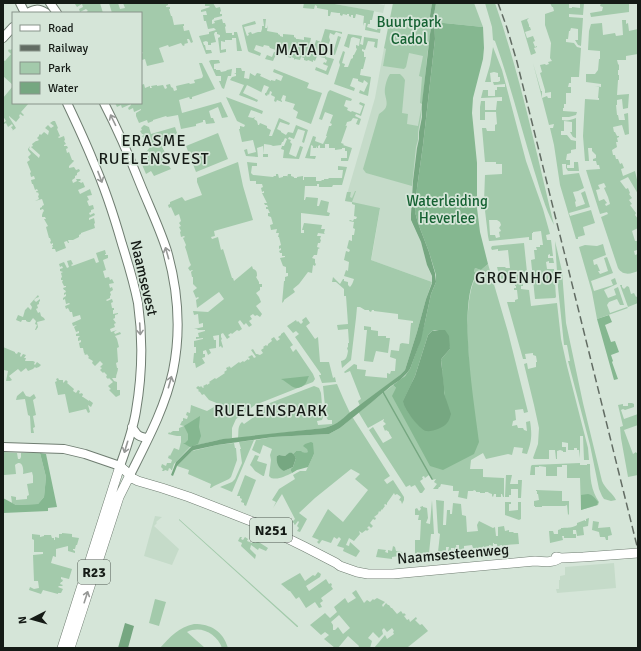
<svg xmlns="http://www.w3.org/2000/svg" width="641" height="651" font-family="Signika,sans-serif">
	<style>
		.built { fill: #c5dbc9 }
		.green { fill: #a3caab; fill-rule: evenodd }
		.forest { fill: #85b790; fill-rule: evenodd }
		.water { fill: #76a781 }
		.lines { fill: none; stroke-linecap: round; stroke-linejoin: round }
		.stream { stroke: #76a781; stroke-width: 1.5 }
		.secondary-casing { stroke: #6f7d71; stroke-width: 10 }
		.primary-casing { stroke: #6f7d71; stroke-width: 10 }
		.secondary { stroke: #fff; stroke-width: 8 }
		.primary { stroke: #fff; stroke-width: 9 }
		.rail { stroke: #626c63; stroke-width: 1.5; stroke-dasharray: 8 4; stroke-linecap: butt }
		.oneway { stroke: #969896 }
		.labels { text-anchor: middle; stroke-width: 3.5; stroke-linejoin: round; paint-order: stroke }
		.shield { fill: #d5e5d8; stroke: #4f5850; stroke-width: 1 }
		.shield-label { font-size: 14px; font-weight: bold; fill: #151b16 }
		.park-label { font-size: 15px; fill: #156132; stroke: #d5e5d8 }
		.street-label { font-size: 15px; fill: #151b16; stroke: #d5e5d8 }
		.neighbourhood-label { font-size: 16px; letter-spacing: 1px; fill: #151b16; stroke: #d5e5d8 }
	</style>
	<rect width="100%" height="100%" fill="#d5e5d8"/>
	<path class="built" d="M329,3h43l12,2 1,-1 -2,9z
		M384,48l43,8 -5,61 -3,15v7l-2,9 -4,33 -2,33v7l10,21 7,26 4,8v6l-61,-22 1,-4 8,-47 -35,-8 30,-103z
		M155,516l7,1 -6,5 1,1 -3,3 25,23 -7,16 -28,-9z
		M614,563l2,25 -59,5 -1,-4h3v-9h1v-4l5,-1v-8z"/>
	<path class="green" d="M76,3h24l3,10h-18l3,-2 -2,-2 -6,3 -1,-3 4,-2 -1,-3 -5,3 -2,-3z
		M109,3h9l2,6 5,-1 -2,-5h45v2l-2,1v1h4v2h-1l2,7h1l2,9 10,-1v2h-1l1,5 5,-1 4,12 -2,1 -2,-4h-2l1,4 -4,1 1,1 -2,1 -2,-3 -12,4 -1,-2 -9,3 5,14 -17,4 -2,-7 -3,1 -1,-6 2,-1 -2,-2v-38h-29z
		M205,3h8l3,5 4,-1 1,4 -1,1v2h2v2l-8,2v1l-2,1v4l3,-1 -1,-2 8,-2 1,4h2l1,3 -1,1 1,6h6v2h2v-3h3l5,19h-5l-1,-13h-4v2h-7v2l-4,-1v9l5,-1v3l-6,1 -2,-15 2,-1v-2l-3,-1v-2h-2l-1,2 2,8 -5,1v2h-3v-3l-2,-1 -3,1 1,3h1l1,5h5l1,3 -6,1 -7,-18 10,-2v-2l7,-2 -2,-2 -6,1 -2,-8h-2l-1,-6h4l-1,-4 -5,1v-2l9,-3 -1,-1h-4z
		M304,3h25l45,8 -2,9h-2v4h-2l-1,3 10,3 1,-5 3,1 -1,7 -15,-3 1,-7h-2l-1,3 1,-10 -8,-2 -1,4h-2v-3h-2v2l-2,-1v-2h-2v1l-4,-1 -1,2 -2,-1v-2h-2l-7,-1 -1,4h-2v-6l-11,-2v-2l-2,-1 -1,4 -11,-1z
		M393,3h39l-3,19 2,7 -4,28 -6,60 -3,15v8l-2,7 -4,39 -46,-13 -3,-4 16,-55c10,-6 8,-11 6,-20 -1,-6 2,-16 5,-20h10l3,3 2,3 -3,33 6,1 -1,10 11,2 4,-22 -2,-1 2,-26 -3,-1 4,-20 -14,-3 -3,14 -2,2 -21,-3 3,-17 -2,-1z
		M436,3h38l9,24 -49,-5v-7z
		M485,3h10c25,72 41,148 59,222 -9,-17 -14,-36 -20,-55 -13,-43 -24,-87 -39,-129l-2,-1 -1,-13z
		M550,3h19v5h3v-1l8,1v-5h4l-1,12 -14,-1v3l14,1 -2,28 -3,-1 -3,-5h3v-11l-7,-1 -1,3h-1l-1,8h-2v3l8,1 3,4 4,1 -2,29h-8v6h-2l-1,4h3v6h-5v11h-2v4h-1v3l14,1 -1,3 -7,2h-7v3c5,1 9,0 14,-2v20l-3,-1 -3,-5h2v-10l-8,-1v10h-3v4h6l4,5 5,1v8l-5,1v3l-4,1 -1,6h4v5h-3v3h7v-6h4l1,9h-11l-2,-3v-4h-4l1,11 16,-2 5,15 -6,3 -5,1 3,9 -1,1 1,5 9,-3 -4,-11 4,-2 5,16 -21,6 1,3 21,-6 4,13 -12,4 2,8 -7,2v2h-2l-16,-54 -6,-40 -4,-17h3l1,-4 -5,1 -16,-62 8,28h1v7l5,-2 1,2h3v-6l-6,1v-3l-5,-17 2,-1 -2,-7 5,-1 1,1 3,-1 -1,-2 4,-1 -2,-3 1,-15 -6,-18v-11l9,-3 -1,-4h-1z
		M599,3h30v9l-38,5 -1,-4 12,-2 1,-4 -3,-1 1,-3z
		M529,18l-2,2 2,5v2h1l1,3 -6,2 2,6 6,-2 2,5 -2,1 2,5 2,-1v1l-3,1 2,5 -5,2 -10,-34z
		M263,19h3l-1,9h2l1,-3 -1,6 11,2v1l2,1v1l3,1v-3l11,1v2l2,1v1h2l6,1v-3l7,1 -1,5 5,1 1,-4 5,2 4,-13 17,3v2l-6,-2 -2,3 -4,-2 -1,4 1,3 -1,4 -3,-1 -2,5 9,3 1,-1 1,-4 3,-10 3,1 -6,18 -8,-3 -1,5 8,2 -6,16 -13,-5 1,-3 10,4 2,-5 -5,-2 1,-2 2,1 1,-3 -2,-1v-1l-5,-1v-2l-2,-1 -3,7 -2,-1v2l-5,-2 -1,1 -3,-1v-2l-3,-1 -1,3 -5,-1 -1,1v-2l-3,-1v1l-3,-1 2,-4 -4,-1 -1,3h-3l1,-3 -5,-2 -5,11 -8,-2 2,-4 5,2 2,-5h1l1,-2 -6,-2 -1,-2 -5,-1 -1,2 -7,-2 -2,5 7,3 -1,3 -11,-4 -1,-1 -6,-26 13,-4 1,3 -12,3 3,9 2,-1 -1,-2 3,-1 1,2 6,-2h3l1,-3v-3h2z
		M622,20h4v4l2,-1 1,8 9,-2v25l-12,2v4h-9l1,4 1,1v5h-1v5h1v5h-1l-1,15 12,-1 -1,14 -5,1 -1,-10 -5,1v5h-1l1,10h1l1,5h6l-1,-6 4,-1 1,21 -4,1 -3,-10 -9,2 1,5h1l2,4h2v1l-2,1 1,4h-2l1,5 -5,3 1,5h2l1,4h2l2,5 2,-1 2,5 -3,1 2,7 12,-5 3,13v10l-10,-17 -8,4 6,8 2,-1 2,5 -1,1 3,4 -3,2 3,4 -2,1 6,8 -1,2 3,4v9l-6,3 3,10h3v11l-1,-2 -3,1 1,4 3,-1 -1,1 1,4v12c-7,3 -15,5 -20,-3l-17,-51 7,-3 -1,-2 -7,2 -14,-44 14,-1 -1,-4h-2l-1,-4h-3v-2l3,-1v-3l-4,-4v-3h-4l1,13h-4l-2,-25 2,-37 14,1v-2h-1l1,-11 -4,-1 6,1v-3l-15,-2v-8h9l3,-4 1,-11h1v-8l-12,-1 1,-19 2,-7 11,-1 1,12 12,-2 1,3 7,-1zM604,183l2,4 -2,1 4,9 2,7 -4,2 -1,-2 2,-1 -3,-4 -5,2 -3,-11 4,-1 -2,-4z
		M348,34l14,2 -2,8 3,1 1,-8 14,2 -1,9 -3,-1 1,-5 -7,-1 -3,9 -3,-1v2l2,1v5h2l-3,12h-2l-1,6 11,2 -3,19 -9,-3 1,-3 4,2 4,-9 -4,-3 -1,3 -5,-2v-2l-5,-1 -3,8 5,2 -1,3 -20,-7 6,-19 -1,-3 4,-11 2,1 -3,11 3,1 -1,3h4l3,-8 2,-1v-3h1l3,-6 -1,-1v-3l3,1 1,-7 -7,-2 -2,1 -2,10 -5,-2z
		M493,47l9,23 24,91 17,48 7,25 -4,1 1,5h4l2,16h-3v-2l-2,1v3h5l1,5h-5v-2l-3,1 1,7h7l2,28 -1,1 -20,1 -4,-39 4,-1 -1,-9h3l-1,-3h4v-2h3l-2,-14 -8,1v1h-1v7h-3v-3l-39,4h-1l-1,-5 -4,-34 1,-27 17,-1v-10h-6v-2h-11l-3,-34h4l1,3h8v-6l2,-1 -1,-12h-11v8h-5v-13l1,-6h4v9h11l1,-9h5v-4l-21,1 2,-8h5v6h7v-6h2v-3h8v-3l-11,1 -1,-3h5l2,-1v-4h-2v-4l-4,-1 -4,1 1,9h-6l5,-17zM489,220h8l3,2 1,3 -2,3 1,1 1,2 -2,1 1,5 -4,1 -1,-3h-5z
		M9,49l1,1 2,-1 1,1v35l-10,-9v-16l2,1 6,-7 -3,-3z
		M211,60h8l1,3 -6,1v5h2v1h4l1,2 5,-1 1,-1 5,-1 -1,7h-3l-4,13 -2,-1 -3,-7h2v-5h-5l-7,-15z
		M199,63h3l13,26 -23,8v2h-2l-1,-2 -10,3 3,13 39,-11 7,15 -6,1 -4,-11 -9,4 2,7h2l2,5 -9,1 -1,-4h-2v2l-7,2v2l-15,3 -3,-14 -11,2 -1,-1 -13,4v1l-5,2 -1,-3 -8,3 -3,-7v-3l5,-3v-1l-7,3 -1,-4 -4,2 -1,-2 3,-3v-1l-9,4 -1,-3 -4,2 -2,-4h26v-18l3,-1 1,4 5,-2v2h2l-1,-2 6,-1v1l6,-1 2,4 2,-1 -1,-3 4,-1 1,3 2,1 1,3 3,-1 -1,-4 13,-3 1,1 5,-1 -1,-3 8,-2 1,-2z
		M236,68h5l1,3h3l-1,7 5,1 1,-6 5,3 2,-3 4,1 -1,2 11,5v-1l4,1 1,-2 5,2 2,-5 -10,-4 1,-3 35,14 -2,5 15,5 -11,31 -15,-6 2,-6 -5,-3 2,-5 -10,-3 1,-5 -3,-1 -2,5 1,1v1l-5,-2 -3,6 2,-4 -2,-1 1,-4 -4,-2 1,-3 -2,-1 -1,4 -1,-1 -1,2 -2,-1v-2h1l3,-6 -5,-2 -3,8v-1l-14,-7 -4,8 15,7 -1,2 -18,-7 5,-10 -14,-5 2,-3 4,-1v-2l-2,-1h2z
		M13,86v17h16l-8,9 3,3 -1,1 -3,-2 -1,2 1,1 -4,5 -7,-6v1l7,11 -4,3 1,-1 -2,-3 2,-1 -1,-2 -4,3 -2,-4 -2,1 -1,-1 3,-2 -3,-5v-18z
		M330,90l22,9 -1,2 -5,-1 -2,6 4,2 -1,2 4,2 1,-1 8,3 3,-8 -4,-2 1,-2 5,2 -4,12 -5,-2 -1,2 6,3 -2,6 -3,-1 2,-5 -5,-1 -2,3 -4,1 -1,3h-1l2,1 -6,17 3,1 -1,1 9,3 -4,13h-7v-3h6v-7h-2v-3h-3v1l-7,1v-2h-6v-4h-4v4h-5v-3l-2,1v2h-1l-1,-2v2h-3v-2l-2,-1 -1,11h6l-1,3 -10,-1 8,-22 3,1 -1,4 8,3 4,-8h-1l3,-10h2l1,-2 -2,-1 3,-8 -8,-3 -3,8 -3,-1 9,-27z
		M226,97l37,14 -1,3 -11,-4 -3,7 5,1 2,-1 -1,2 3,2 1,4h1l1,-2 7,3v2l4,2 -2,6h3l7,-18 11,5 -1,2 -9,-3 -3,7 4,2v1l5,3 2,-3 5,1 3,-8 12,5 -4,13 -2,-1 3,-11 -7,-2 -4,10 -5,-2 -1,2 3,1 -1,2 2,2 -3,10 7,3 4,-11 3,1 -4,12 -16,-1 1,-8 -3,-1 1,-3h2l3,-7 -2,-1 -2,4h-1l-1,3 -8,1 -2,-1 -7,-1 -1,10h5v3h-5v-11l-6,2 1,9 -12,-1 -2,-6 3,-1 1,5 8,-2 -3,-12 -11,2 -3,-13h1v-3l4,1 1,-2 -8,-4z
		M53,121h2l3,7 -1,1 3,7 -2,1 1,1 5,-2 1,4 -1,1 2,3 -2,1v1h3l1,2 -2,1 1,4 2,-1 3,8h1l1,1 -5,5v2l5,-1 2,3 3,-1 1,2 -3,2v2l-2,1v2l-3,2 1,3 4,-2 -1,-2h4l1,1 -3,2h2l1,1 2,-1 2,5 -7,3 2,4 10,-5 2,6 -5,1 2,4 -2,1 2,5 4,-1 1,4 -3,1v2l-2,1 1,2 4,-2 1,2 -6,3v2l5,-2 1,5 -1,1 1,4 -14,5v1l-2,1v2l-6,3h-5l1,3h-1l-1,-2 -3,1 2,6 -10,4 -1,-3h-3v-1l1,-1 -1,-2h1v-2l-2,1 -1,-2 1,-1 -1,-3h-1l-3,-11 2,-1 -4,-7h2l-1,-2h-3v-2l1,-3 1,-1 -1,-2 -3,1v-2l2,-1v-1l2,-1 -2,-6 -7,2 4,-2 -1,-3 1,-1 -1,-3 -1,1 -1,-2h2l-1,-2 -2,1 -2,-6h-1l-1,-4 4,-1 -1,-3 -3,1 -1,-4 1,-1 -4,-10 3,-2 -2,-3 3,-3 -3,-4v-1l2,-3 -1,3 10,9 1,-3 -9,-8 2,-1 -1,-2 4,-3h1l2,-1 -2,-2 2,-2v-1l1,-1 1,1 3,-3 4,3 1,-4 -4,-3 3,-3 3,3 3,-2 -4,-3z
		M144,125l5,2 2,7 24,-7 2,6 -15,14 4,7 -4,2 5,10h2l2,3 -17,7 -3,-5 -5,3 -6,-14 3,-1v-2l4,-2 -1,-1 -3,1 -1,-2 5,-2 3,-4 -2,-3h-2l-2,-3v-2l-2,-3 2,-1 -1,-1h-1l-2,-3 2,-1 -1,-2z
		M218,133l10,26 -32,13 -10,-26z
		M238,162l5,24 10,34 -39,11 1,5 -4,1 1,2 6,-2 3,13 2,-1 9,29h1l1,3 18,-15 1,3c4,1 4,4 4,7l-1,1 3,5v2h3v3h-2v3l-4,3 3,4 2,5 -5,4 6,8 -2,3 -3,-2 -2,1 -2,-2 -3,2 2,3 -3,2 3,4 -3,2 -3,-4 -2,2 -4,-5 -2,2 4,7 -3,2 -2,-1 -5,4 -1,-1 -3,2 2,2 -3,2 -4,-6 -2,1v3l1,2 -1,1 2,7 -1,1 -1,-2 -2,1v-12l-6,1 1,4h2v8l-7,1 2,4 -3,2 -2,-5 -3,1v3h2v3l-3,1 3,5 -9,5 -1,-5h-2l1,-10h2v-6h-2v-6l9,-2v-1l-7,1v-2h3l-1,-4 7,-2v-1h-7l-1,-1h-3l9,-2v-4l-4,1 -1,-10 -4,1 -1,-4 15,1 16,-13 -5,-7 -22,16 -1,-8 3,-2 -1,-1 -2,1 -3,-7 4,-3 -4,-4v-7h-1l-1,-5 2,-2h-1l-2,1 -2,-3 3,-3c-3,-6 -3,-11 -6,-18l1,-2 -3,-7 2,-1 -1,-1 -3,1 -1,-5 1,-1 -2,-4 2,-1 -2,-3 2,-2 -2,-7 -4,2 -4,-9 -2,1 -1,-3 2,-1v-2l12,-5 3,4 17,-6 -5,-13v-4z
		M247,162l10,1v3h-5l-1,7 2,2 20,2 1,-1h2v-2h2l1,4 4,-1v-1h4v1l1,-3h3v2l3,1v1h3v-1l6,-1v4h1v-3h12v4h5l1,-1h2v-1h4l1,-1h13l1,-8h-5v-4l9,1 -5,18h-9l-1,2h-13v-3h-2v2h-12l-1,14h1l1,-3 12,1 -1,8h2l2,-6 8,2 -2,10 3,1 -1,3h-2l-26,-3v20h3v-3h-2l2,-7 18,2 -1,4h4l-1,4 1,1 -7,-1 -1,3h4l-1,3 1,1 -1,3h-2l-1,4 3,1 -2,1 -1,6h-3l-2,3 3,1v4l1,1 -1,2 -2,-1 -1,8 -4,-1 -9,12 -6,5 2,3 -11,8v1l-2,2 2,-22h1v-4l3,-1v-3h-2v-6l-3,-1 -3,-8 5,-1v-1h-3v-3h-2l-1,-2 2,-1v-2l-2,1v-3l2,-1 -2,-8h-1l1,-4h-3l1,-4 -6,1 -1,-5 3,-1 -2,-7 -3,-1v-3h2l-2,-4h-2v-2h2l-1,-2h-2l-1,-2h3l-5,-10h2v-2l-2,1 -1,-4 2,-1 -1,-3h-6v-3h-6z
		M355,191h1l-4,11 28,6 -9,52 61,22 -6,17 -9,33 -12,38 -5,5 -40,31 -2,-5 3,-2 -11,-28 -5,2 -1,-1 10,-8 3,1v4l9,1 -1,6 22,2v-5l3,1 1,-3h4l1,-12 -6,-2 1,-7 8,1 1,-7 2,-1 7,1 2,-21h2v-2l-15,-2v-5l-24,-3v-1h-2l-1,2 -2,-1v-1h-4l-5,-3h-3l-1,11 -5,42 -9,8 -1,-7c6,-1 6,-5 7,-10l-1,-3 1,-1v-4h1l-1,-14 -10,1 -1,-5 11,-1 -2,-28h-2v-7l-8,-7h-4l1,-5 7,7 3,-5h1v2l4,1v3l2,2c2,-2 3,-5 4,-8l-10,-3 2,-6 2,1 1,-9 -5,-2 2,-9 3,1 1,-2 -3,-2 2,-8 3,1v-6h2l1,-6 -2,-1 1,-6 -5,-1 1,-1 3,1 1,-2h2l1,-2 -3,-1 1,-11 -3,-1v-2l-7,-1 2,-9h4l-1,5 2,1z
		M555,241l7,30 4,52 17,80 19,78c3,8 11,12 14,19l-5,1 -7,-2 -2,-3 -3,-7 -9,-44 -22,-84h2l-3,-16h-3l-6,-58z
		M524,243l4,39h-5v4h-2v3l8,1 2,16 26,-3 4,36 6,27 21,82 1,12h-5l-1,-24h-3v22l-1,-8h-2v-2h-3v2h-6v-7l-6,-1v5h4v5h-3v-1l-3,-1 -3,1v8h-1l-1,-9h-6v9h-15l-1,-1 5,-14 1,-16 -5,-23 -10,-41 3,-1 1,6 8,-2v-5h1l-1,-6 -3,-1v-2l-8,1 1,5h-3l-16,-57h8v-2l3,-1 -1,-9h-3v-2h2v-2h-1v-3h-2v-3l-6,1v-3l-7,1 -3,-12h8l1,1h4l-2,-18 -10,1v-2l-6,1 -1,-2 1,-2z
		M603,244l3,11 -13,5 1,5 3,-1 3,7h-2l2,3 8,-3 -4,-13 3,-1 6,16 -22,8 3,10 19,-6 -2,-5 4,-2 2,6 -13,6 4,8 8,-3 -2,-6 4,-2 6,18h-4l-3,-6 -8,3 -2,3 3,8 17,-6 1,1 -31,11 -5,-27 -13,-45 6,-2 12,1z
		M105,250l1,4h-1v1h3v3l-5,2 3,10 -3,1 2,7 4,-1 1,3 2,-1 2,4 -5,1 1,4 2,-1 1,3 -3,2 1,3 -1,1v2l-4,2 1,1 5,-2 1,3 -2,1 1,5h2v2h-1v4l5,-1v1l-3,1v3l-2,1 3,4 -2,1 1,3 -5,2 1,3 6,-2 -3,2 1,2 5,-2 1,2 -6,2 2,3 2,8 -2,1 1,14 -2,1 1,5h1c0,4 -2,6 -2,10h-4l2,3 3,1v8h3v5l-4,2 -7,-7 2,-1 -3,-3 5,-4 -4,-4 -1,1 -2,-2 1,-2 -3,-3 -1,1 -3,-3 2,-2 -2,-1 3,-3 -3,-3 -5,5 -3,-3 1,-2 -5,-3 1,-1 -2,-3 -1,1 -2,-1 1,-1h-1l-1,-5h-3l-1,-5 2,-1v-2l-3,1v-3l2,-2h-4v-2l3,-1v-2l-3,1 -2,-5 3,-2 -4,1 -1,-3 9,-4 -1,-4 -7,2 -1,-5h-2l-2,-4 -2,1 -1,-3 5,-2 -1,-1 -3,1 -1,-5 -2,1v-2l3,-2v-2l-2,1v-2l2,-1 -1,-2h-1l-1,-2 3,-1v-1h-2l-2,-4 1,-2h-2v-2l1,-1 -1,-4 2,-1 -3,-1v-2l3,-1 -1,-2 -2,1 -1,-3 5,-2 3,6 2,-1 -2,-6 4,-1 2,4 -2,1 1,1 22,-8 2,5 3,-1 -3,-9z
		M488,264l20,68 20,80 -4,1 -1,-4 -8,1 1,10 -3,1 -1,5 5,-1 1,3h5l1,2 3,1 -1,-9 4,-1c2,13 2,20 -3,33l-5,-1 1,-5 -9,-1 -2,8 -4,-1 -22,5 -3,-6 -12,7 -1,9h13v8l21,1v19h-1l-1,-3h-1v3h-5v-3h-2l-1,3 -1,-1v-2l-3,-1 -1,-1h-3v1h-5v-1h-4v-1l-2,-1 -1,1h-5l-1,8 -9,-2 1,-6h-6v-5l-12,-2 -1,3h-1l-1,2h-5l4,-5 -3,-2 2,-3 -4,1 -3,-5 -4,3 -1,-2 -2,1 1,2 -3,2 5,8 -3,4h-2l-5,-8 -4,2 -1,-2 -4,2 -37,-57 4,-3 10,16 9,-5 -3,-5v-1l-3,-2 -1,1 -2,-5 3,-2 -3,-3 1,-1v-1l-16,9 -9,-15v-1l34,-27 3,3 73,-28c-2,-20 -4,-71 9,-86l-4,-2 1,-4 6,2z
		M620,285h2v2l2,2 3,-3 2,1 2,7 3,-1 2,4 2,-1 -1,-2 1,-1v10l-10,4z
		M38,295l1,2 -3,1 -2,2 2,2 4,-3v2l-1,1v2l-2,1 1,3 -2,1 2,4 2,-1 1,4 3,2 1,2 -8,2 1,5 -2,3h-1l2,-5 -2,-1 1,-3 -3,-3 -3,4h-2l-2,-1v-1h-4l-1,2 -5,-2 2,-5 5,2 2,-7 3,-3 3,3 1,-3 -2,-3z
		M306,317l4,6 -4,3 9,13 3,-2 2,25h9l4,16 2,-1 1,5 -14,1 -3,-8h2v-1l-26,-37 4,-3 -3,-3 -3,2 -6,-7 9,-6 1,2 1,-1 3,3 2,-2 -1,-2z
		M364,326l7,1v3l7,1v5h8v2h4l-2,15 -12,-2 -3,11 -9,-1 3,-31h-3z
		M284,332l9,13 -3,2 3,5 3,-3 17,25 2,5 -2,3 -58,23 -19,14 -4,9v10l-18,3 -24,6 -16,17 -2,6h-1v-1l-2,-1 -1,3 -3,-1 -1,1h-2l1,-2 -2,-2 1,-3 4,2 1,-3h4l1,-3 -4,-2 1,-3 1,1 4,-8 5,2 2,-8v-6h-4l-9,-2 1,-2 1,1 3,-2h6v-3l5,-2 -4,-1 2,-4h1v-3l4,1 1,-3 -2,-1 1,-3 3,1 1,-8 16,6 12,-7 -10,-4 -5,-6 -2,1 -2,-3 -2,-1 1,-1 -3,-2 2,-2 2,1 1,-1 2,2 1,-1 -1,-1 4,-2v1l3,-2 -1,-1 6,-4 1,1 9,-6 -1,-1 3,-2 -1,-2 2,-1v1l1,-2 2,2 8,-6 1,1 3,-2 1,1 4,-3v1l2,-1 -2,-2 4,-2 2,3 2,-1 -5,-7 2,-1 3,5h1l3,1 3,-2 -2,-3 3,-2 -1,-1 3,-2 1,1 1,-1v-1l4,-3 -1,-2 3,-2 3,4 3,-2 -2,-2 3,-2v-1z
		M3,347l12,5v1l2,1 1,-2 3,1 -1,3 1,1 2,-3 3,1 -2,3h2l-1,3h8l2,1 -1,2 1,1 2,-3 4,3 -2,2 -3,1 -1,-1 -2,2 -5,2 -2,-3 -5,4 -3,-3 -9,7 3,4 -2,1h-4l2,-10 -4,-1 -1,4z
		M58,378l1,2h4v3l3,-3 2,2 -1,1 7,6 -1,2 3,2 2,-3 2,1 -1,2 1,1 1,-1 2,1 -1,3h1l6,4v-1l4,3 -2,4 -3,-2 2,7 -2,1 -2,-4 -17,4 -4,-19 -7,1 -3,-13 2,-1 -1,-2z
		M337,384l6,14 7,15c-7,7 -16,13 -26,15l-86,10c1,-7 -1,-11 4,-16l2,2 21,-15 -3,-3 52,-20 5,2 2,5 2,24 -1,3 -5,1 1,4 14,-1v-4h-4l-2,-3 -3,-31z
		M23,391l3,5 4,1 4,-3 2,4 -3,2 3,15 -3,1 2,11 -2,1 1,5h-3l-1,-17 -2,-1 -3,-16 -9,1 1,-4z
		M628,403h4l2,1v3l-9,3 -2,-1 -2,1 3,9 14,-5v11l-14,5 9,24 3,-2v1l2,-1v23l-10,2 -7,-39 -1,-11 3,-1 -5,-21 5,-1v2h5z
		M352,418h1l37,58 -6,4 3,4 6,-4 11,17v3l-2,4 -1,-3 -2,-1 2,-3 -4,-3 -2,1 -1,-2 -7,10v2l-2,-1 -1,1 1,1 -3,4v-1l-2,3 -1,-1 -1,3 -4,3 2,1 -1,2 -2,-1 -3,4 3,3 -2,2 -2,-2 -2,2 2,1 -2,2 -1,-1 -4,3 -3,-2 1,3 -6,7 -5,-3 -3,7 3,1 1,-4 -1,-1 11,10 -4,6 -13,-6 1,-3 -7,-2 4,-7 -2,-2 -2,2 -3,-2 -3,6 -9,-3 -3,4 -2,-2 2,-2 -7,-3 16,-28 15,13 25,-32 -13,-11 5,-5 -9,-5 -36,29 -16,15 8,6 -7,13 -3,-1 2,-3 -2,-2 2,-4 -1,-1 -3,4 -1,-1v-1l-2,-1 3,-3 -13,-25 -9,14 3,-6 -4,-2 7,-11 16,-10 -2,-4 7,-4h6l8,-17 -7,-5 2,3c-4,1 -6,2 -9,-1h-4l-3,3 -2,-1 -6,3 -6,-1 -2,1 7,15 9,-4 -2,4 1,2c-7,3 -13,7 -21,5l-2,-2 2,-16 -1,-5 2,-6 -9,-4 -3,9 -8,-4 4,-10 17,-3 56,-3 11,-6z
		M254,440l-22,52 -12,-5 12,-5 3,-3 7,-16 -2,-14h1l-2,-7z
		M234,443l1,5h1l1,12 -6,17 -2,2 -15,7 -3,2h-1l1,-4 -23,-10 1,-4 -12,-4 15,-15 25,-6z
		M3,452l14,1 1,6h2l1,-2v-4h19l6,24 -2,20 -6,7 -22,1 -4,-2 -1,-7 5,1v3l11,-1v-3l2,-1 -2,-11 6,-1v-7l-1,-4 -9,2c1,-6 -1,-15 -8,-9l1,9 -12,1z
		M255,455l4,1 -2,5 10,3 -3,12h-1l-8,-5 -3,-4 -2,-2z
		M580,463v2h7v-1h3c0,14 1,26 9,38l-1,3 -17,5 -1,-32h-13v-13h-5v2h-5v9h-11v-9l-7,-1v1h-4v8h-5l1,-9 1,-1z
		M245,475l11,5 -10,26 -2,-1v-2l-3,-1 1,-3 -2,-1v-2h-3z
		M506,475h6l-2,9h8v-4h4l-1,18h-3v-9h-7v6h-2v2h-4z
		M536,490l26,1v10h7v13l-1,1 -1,-10 -2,1h-23v1h-7v-1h-1v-5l5,-1 -1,-6h-1v-3h-1z
		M432,500l2,34h-3l-2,19 -9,1v2h-2v-4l-1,1v2h-2v-15h5l1,-20h-3l1,-5h-4v-6l2,-1 2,3 2,-2 -1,-2 3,-1v1l4,1 1,10 -2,5 4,1z
		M436,500l8,1 -1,24h3l1,-15h3v4h2l1,-11 8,1 1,11 4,1 1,16 11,-1 -1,-6 2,-4 14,7 2,-1 1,9h2v-9l6,-1 1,5 4,-1v2h4l1,1h4l1,11 -13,1v2h-4v-2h-1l-2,1 1,4h-3v-6h-3v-1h-1v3l-4,-1v1l-5,1v-1l-3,2h-8l-1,-3 -8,1v3l-5,1v-5h-3l1,6h-3v-3h-3v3h-3l1,-4h-3v4l-8,1 2,-18 -2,-1z
		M505,502h6v2h-2v7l9,-1v-8h3v17l-2,1 -14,-5z
		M589,518l-1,8 -5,1 1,8 -7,1 -1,-6h-3v4h3v4h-12v-2h-2l1,4 -13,3 -1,-12h4l1,3h4v-4l3,-1v-1c7,-1 9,1 16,-3v-2l8,-3v1h1v-2z
		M179,519l119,107v1h-1l-118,-107z
		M593,521l6,1 -1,6 12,-1 2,8 -4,1v4h-2l-1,-3h-5l-1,-5 -7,-2z
		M62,533l10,1v3l7,1 -2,7h-1l-1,4h-2v1l2,1v2l-7,-2v-5l-12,3v8l-3,-1 -2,7 21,6 -3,10 -8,-2v2l2,1 -1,2h-1l-1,2 3,1 -1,1h-3l-1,1 5,2 -2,4h-3v1l-15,-4 -2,4 -12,-4 1,-3 4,2 5,-1 -1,-7h-4l-1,-26 10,-1v-2h-9v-12l-2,-1v-5l8,1v2l4,-1v-1h7l1,3h2v2h1v-3l4,1v-4h3z
		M240,537h2l-1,2 2,1 2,-3 3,2 -1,2 5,2 1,-1 3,1 1,-2 11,7 -2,3 -7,-3 -1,2 -7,-5 -1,4 6,6 -1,4 -14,-13 1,-3 -4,-2z
		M393,546l2,1 1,4 6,1 1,7h-3l-1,-3 -7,1v6v-4l-16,-2 2,-8 8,1 -1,2 3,1v-3l4,1z
		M318,572l3,2 -1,3 -14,9 3,5 17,-12 3,5 2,-1 1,2 -1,1 2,3 -12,9 2,3 -3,2 2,4 -3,1 -4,-6 -9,6 -7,-11 -3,2 -6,-8h-1l-8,-7 19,-11 5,8 8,-6 2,1z
		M356,590l8,13 3,-3 3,2 3,-3 1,1 3,-2 8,4 -3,3 1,2 3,-4 2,2h1l2,3h1l5,6 4,-3 2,3 1,-1 2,2 -2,1 3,4 2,-1 1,3 6,-5 1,2 -2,1 5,5 2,-1 6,7 -20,16 1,1h-35l11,-13 2,4 7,-5 -1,-2 1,-1 -2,-3 -5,4 -3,-4 -2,2 1,4 -4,4 -6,-6 -5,6 4,3 -2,7h-12l1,-2 -11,-10 -10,12h-3l-11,-9 5,-4 -4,-3 -4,3 -11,-10 15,-12 5,5 7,-6 -3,-5 11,-9 3,5 8,-5 -4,-5zM339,615l11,13 -7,6 -5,-7 -3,3h-2v-5l-2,-3z
		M155,599l11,3 -7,24 -10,-3z
		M194,624c17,0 29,7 34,24h-6c-5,-14 -21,-23 -35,-16l18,16h-45c10,-11 19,-21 34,-24z"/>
	<path class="forest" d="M434,22l49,5 1,21 -1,11 -10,39 -1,15 5,50v45l3,24 8,32 -7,6 -6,-2 -1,4 4,1c-22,25 -3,135 1,169l-5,12 -31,16 -13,-4 -38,-70 4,-8 -3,-3 12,-9 5,-7 8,-22 7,-25 6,-28 5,-12v-7l-7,-23 -11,-29 -3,-11 2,-24 6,-43 12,-106zM435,330h9l6,19 -8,9 -1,2c2,13 2,28 5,41l-19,30c-8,-4 -23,-21 -24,-30l12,-25 13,-41 4,-4z
		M609,315l3,7 -7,3 6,17 4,-1 4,11 -8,3 2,6 -1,1 6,17 -4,1 -17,-61z
		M309,376c-2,3 -2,7 -5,9 -10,8 -14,-2 -23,-6z
		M200,416l-1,11 2,9 -3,8 -8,3 -7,-4h2l3,-3v-6l-4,-8z
		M311,442l2,1 1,11 -6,13 -11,3 -5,3 -1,-2v-2l2,-2 3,-9 -3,-4 3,-3h5c2,2 4,2 7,1l-1,-3 -4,-3 2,-2z
		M40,453l6,1 11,53 -9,1v3l-45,2v-15l13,7 22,-1 6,-7 2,-20z
		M588,494c5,1 7,4 10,8l-1,3 -16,5v-15z"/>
	<path class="water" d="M432,3h4l-2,12 1,24 -12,106 -6,43 -2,24 3,11 11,29 6,21 1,9 -5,12 -6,28 -4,18 -11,29 -3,4 -7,7 -9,6 -19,16 -32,26 -11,6 -56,3 -56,8 -23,5 -2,1 -15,15 -4,10 -2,-1 5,-13 16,-16 31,-7 101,-11c10,-2 18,-8 25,-15l51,-38 5,-5 12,-38 9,-33 6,-16v-7l-5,-11 -6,-23 -10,-22v-6l2,-33 4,-33 2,-9v-7l3,-15v-14l8,-69 1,-5 -2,-7z
		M439,330h6l4,6 1,13 -8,9 -1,2 3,27v6l7,21c-1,3 -2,7 -4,9 -4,5 -15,9 -21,8 -7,-2 -23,-23 -23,-30l12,-25 13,-41 4,-4z
		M289,453c4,-1 5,2 7,5l-3,9 -9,4c-6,-3 -8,-9 -7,-15l2,-1 6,1z
		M125,623l9,3 -6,22h-10z"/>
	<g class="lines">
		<path class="stream" d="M383,392l49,87"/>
		<defs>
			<path id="secondary" d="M20,3l5,10
				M50,3l7,10
				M27,13c8,-4 11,-5 19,0
				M3,38l10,-11
				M104,103c14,27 26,55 37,83 9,22 19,43 26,65 11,39 14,81 6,120 -8,37 -26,70 -43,104
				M132,427c5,8 6,10 16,11
				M3,447l61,2 21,5 35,12c6,-17 13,-36 16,-55 6,-35 7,-73 2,-108 -4,-20 -10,-40 -16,-59 -8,-28 -17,-56 -29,-83 -8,-20 -17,-39 -26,-58"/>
			<path id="primary" d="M556,557l5,1 22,-1 55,-4
				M62,648l58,-182 10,9 2,3 6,3 24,7 27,9 67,26 49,24 31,16 4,3 17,6 11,2h25l142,-13c9,1 18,2 25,-3
				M70,648l49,-151 11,-22"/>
		</defs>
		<use href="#secondary" class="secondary-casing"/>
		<use href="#primary" class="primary-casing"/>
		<use href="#secondary" class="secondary"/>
		<use href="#primary" class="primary"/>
		<path class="rail" d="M498,3l9,25 10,34 121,488"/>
	</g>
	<defs><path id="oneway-shaft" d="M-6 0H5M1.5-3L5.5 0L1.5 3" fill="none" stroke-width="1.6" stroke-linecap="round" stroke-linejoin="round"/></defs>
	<g class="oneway">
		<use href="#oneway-shaft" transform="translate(113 120) rotate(-116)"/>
		<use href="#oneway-shaft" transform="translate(100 177) rotate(69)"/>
		<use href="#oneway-shaft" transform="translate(167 253) rotate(-106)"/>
		<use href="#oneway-shaft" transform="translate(140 329) rotate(87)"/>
		<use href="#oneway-shaft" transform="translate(170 382) rotate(-74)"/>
		<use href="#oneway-shaft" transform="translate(126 447) rotate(107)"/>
		<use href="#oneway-shaft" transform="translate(86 597) rotate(-72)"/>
	</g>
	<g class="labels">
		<g class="shield">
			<rect x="250" y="518" width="42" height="24" rx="3"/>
			<rect x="78" y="560" width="32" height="24" rx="3"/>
		</g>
		<g class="shield-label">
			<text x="271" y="535">N251</text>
			<text x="94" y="577">R23</text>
		</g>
		<g class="park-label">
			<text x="409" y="27">Buurtpark<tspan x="409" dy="17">Cadol</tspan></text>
			<text x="447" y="206">Waterleiding<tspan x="447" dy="17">Heverlee</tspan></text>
		</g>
		<g class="street-label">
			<text transform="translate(144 278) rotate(77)" y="5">Naamsevest</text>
			<text transform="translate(453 554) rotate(-5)" y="5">Naamsesteenweg</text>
		</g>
		<g class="neighbourhood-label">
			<text x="305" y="55">MATADI</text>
			<text x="154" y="146">ERASME<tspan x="154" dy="18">RUELENSVEST</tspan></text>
			<text x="519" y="283">GROENHOF</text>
			<text x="271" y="416">RUELENSPARK</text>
		</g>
	</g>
	<rect width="641" height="651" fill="none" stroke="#151b16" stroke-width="8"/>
	<rect x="12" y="12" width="130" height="92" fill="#d5e5d8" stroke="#88948a"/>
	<rect x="20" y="25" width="20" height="6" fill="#ffffff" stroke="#88948a"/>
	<text x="48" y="32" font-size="12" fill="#151b16">Road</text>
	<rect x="20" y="45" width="20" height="6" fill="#626c63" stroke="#88948a"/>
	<text x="48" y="52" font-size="12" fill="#151b16">Railway</text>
	<rect x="20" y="62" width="20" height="12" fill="#a3caab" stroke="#88948a"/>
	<text x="48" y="72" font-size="12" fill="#151b16">Park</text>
	<rect x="20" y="82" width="20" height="12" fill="#76a781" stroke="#88948a"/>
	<text x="48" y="92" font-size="12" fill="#151b16">Water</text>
	<g transform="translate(32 619) rotate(264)" stroke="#d5e5d8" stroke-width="3" paint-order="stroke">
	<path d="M0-3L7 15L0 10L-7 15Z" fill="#151b16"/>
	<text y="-6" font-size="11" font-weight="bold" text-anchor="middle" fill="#151b16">N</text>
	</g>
</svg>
